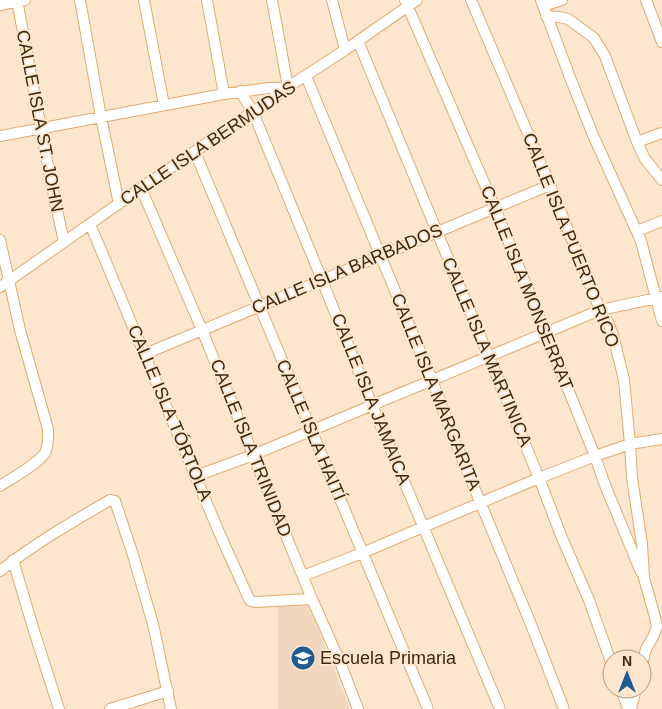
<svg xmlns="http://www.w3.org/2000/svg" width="662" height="709" font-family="Helvetica,sans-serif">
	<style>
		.built { fill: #f0d7bd }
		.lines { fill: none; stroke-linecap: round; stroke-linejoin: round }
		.minor-casing { stroke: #e0ab6d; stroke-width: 12 }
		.minor { stroke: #fff; stroke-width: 10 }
		.labels { text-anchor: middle; stroke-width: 4; stroke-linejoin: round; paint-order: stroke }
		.street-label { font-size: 18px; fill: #3e290f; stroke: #fce6ce }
		.poi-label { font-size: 18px; fill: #3e290f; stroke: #fce6ce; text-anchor: start }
	</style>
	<rect width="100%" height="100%" fill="#fce6ce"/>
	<path class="built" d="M308,605l42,104h-72v-103z"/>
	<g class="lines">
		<defs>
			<path id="minor" d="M17,0l34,182 13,60
				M80,0l21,117 18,87
				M144,0l20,105
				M207,0l17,94
				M332,0l13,50
				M405,0l90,208 100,248 10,29 36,87
				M471,0l79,185 50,125 8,12 5,13 11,45 6,64 2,34 10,66 2,34 11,39 2,10 -4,10 -7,12 -4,16
				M541,0l30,80 22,55 48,106 21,80
				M646,0l16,42
				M0,5l25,-5
				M543,6l19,-6
				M546,16l13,1 9,2 26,19 11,18 32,86 8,17 17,21
				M358,41l181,437 23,60 27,62 23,65
				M306,76l126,304 22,59 76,183 34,87
				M240,91l13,21 69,168 50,125 128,304
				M0,136l224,-42 45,-6 19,-1 -16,-87
				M637,142l25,-9
				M195,152l233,557
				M141,188l61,142 110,269 28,63 18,47
				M90,224l128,306 31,69 2,2 4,1 57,-3
				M637,231l25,-10
				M0,240l20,90 28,99c0,8 1,16 -3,24 -7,11 -33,25 -45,33
				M0,287l141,-99 112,-76 35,-25 57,-37 72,-50
				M145,354l405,-169
				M196,476l57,-21 347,-145 62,-13
				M13,560l21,71 25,78
				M0,571c34,-27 72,-49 110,-71l5,1 18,54 20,69 18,85
				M303,576l59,-23 177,-75 56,-22 35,-12 32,-5
				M621,689l7,20
				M110,709l58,-18
				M631,709l5,-20"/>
		</defs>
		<use href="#minor" class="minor-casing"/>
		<use href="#minor" class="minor"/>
	</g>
	<defs>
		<symbol id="school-disc" viewBox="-11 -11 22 22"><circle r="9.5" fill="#1e5b92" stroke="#fce6ce"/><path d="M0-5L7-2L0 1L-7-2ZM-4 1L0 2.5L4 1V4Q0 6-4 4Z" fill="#fff"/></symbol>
	</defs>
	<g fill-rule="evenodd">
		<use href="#school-disc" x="289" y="644" width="28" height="28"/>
	</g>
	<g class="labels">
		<g class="street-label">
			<text transform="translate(40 121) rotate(79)" y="6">CALLE ISLA ST. JOHN</text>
			<text transform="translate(208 143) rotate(-34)" y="6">CALLE ISLA BERMUDAS</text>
			<text transform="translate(571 240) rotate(68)" y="6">CALLE ISLA PUERTO RICO</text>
			<text transform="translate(347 269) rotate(-23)" y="6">CALLE ISLA BARBADOS</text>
			<text transform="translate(527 288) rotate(68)" y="6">CALLE ISLA MONSERRAT</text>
			<text transform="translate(487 352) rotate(67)" y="6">CALLE ISLA MARTINICA</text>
			<text transform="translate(436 392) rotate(68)" y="6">CALLE ISLA MARGARITA</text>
			<text transform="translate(371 399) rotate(68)" y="6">CALLE ISLA JAMAICA</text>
			<text transform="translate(170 413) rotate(67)" y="6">CALLE ISLA TÓRTOLA</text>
			<text transform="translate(311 430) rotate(67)" y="6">CALLE ISLA HAITÍ</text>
			<text transform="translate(251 448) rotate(68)" y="6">CALLE ISLA TRINIDAD</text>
		</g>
		<g class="poi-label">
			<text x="320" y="664">Escuela Primaria</text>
		</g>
	</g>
	<g transform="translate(627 674)"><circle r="24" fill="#fce6ce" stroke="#b09a82"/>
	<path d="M0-4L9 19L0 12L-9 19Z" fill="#1e5b92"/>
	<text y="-8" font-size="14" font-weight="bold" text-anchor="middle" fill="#3e290f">N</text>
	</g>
</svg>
